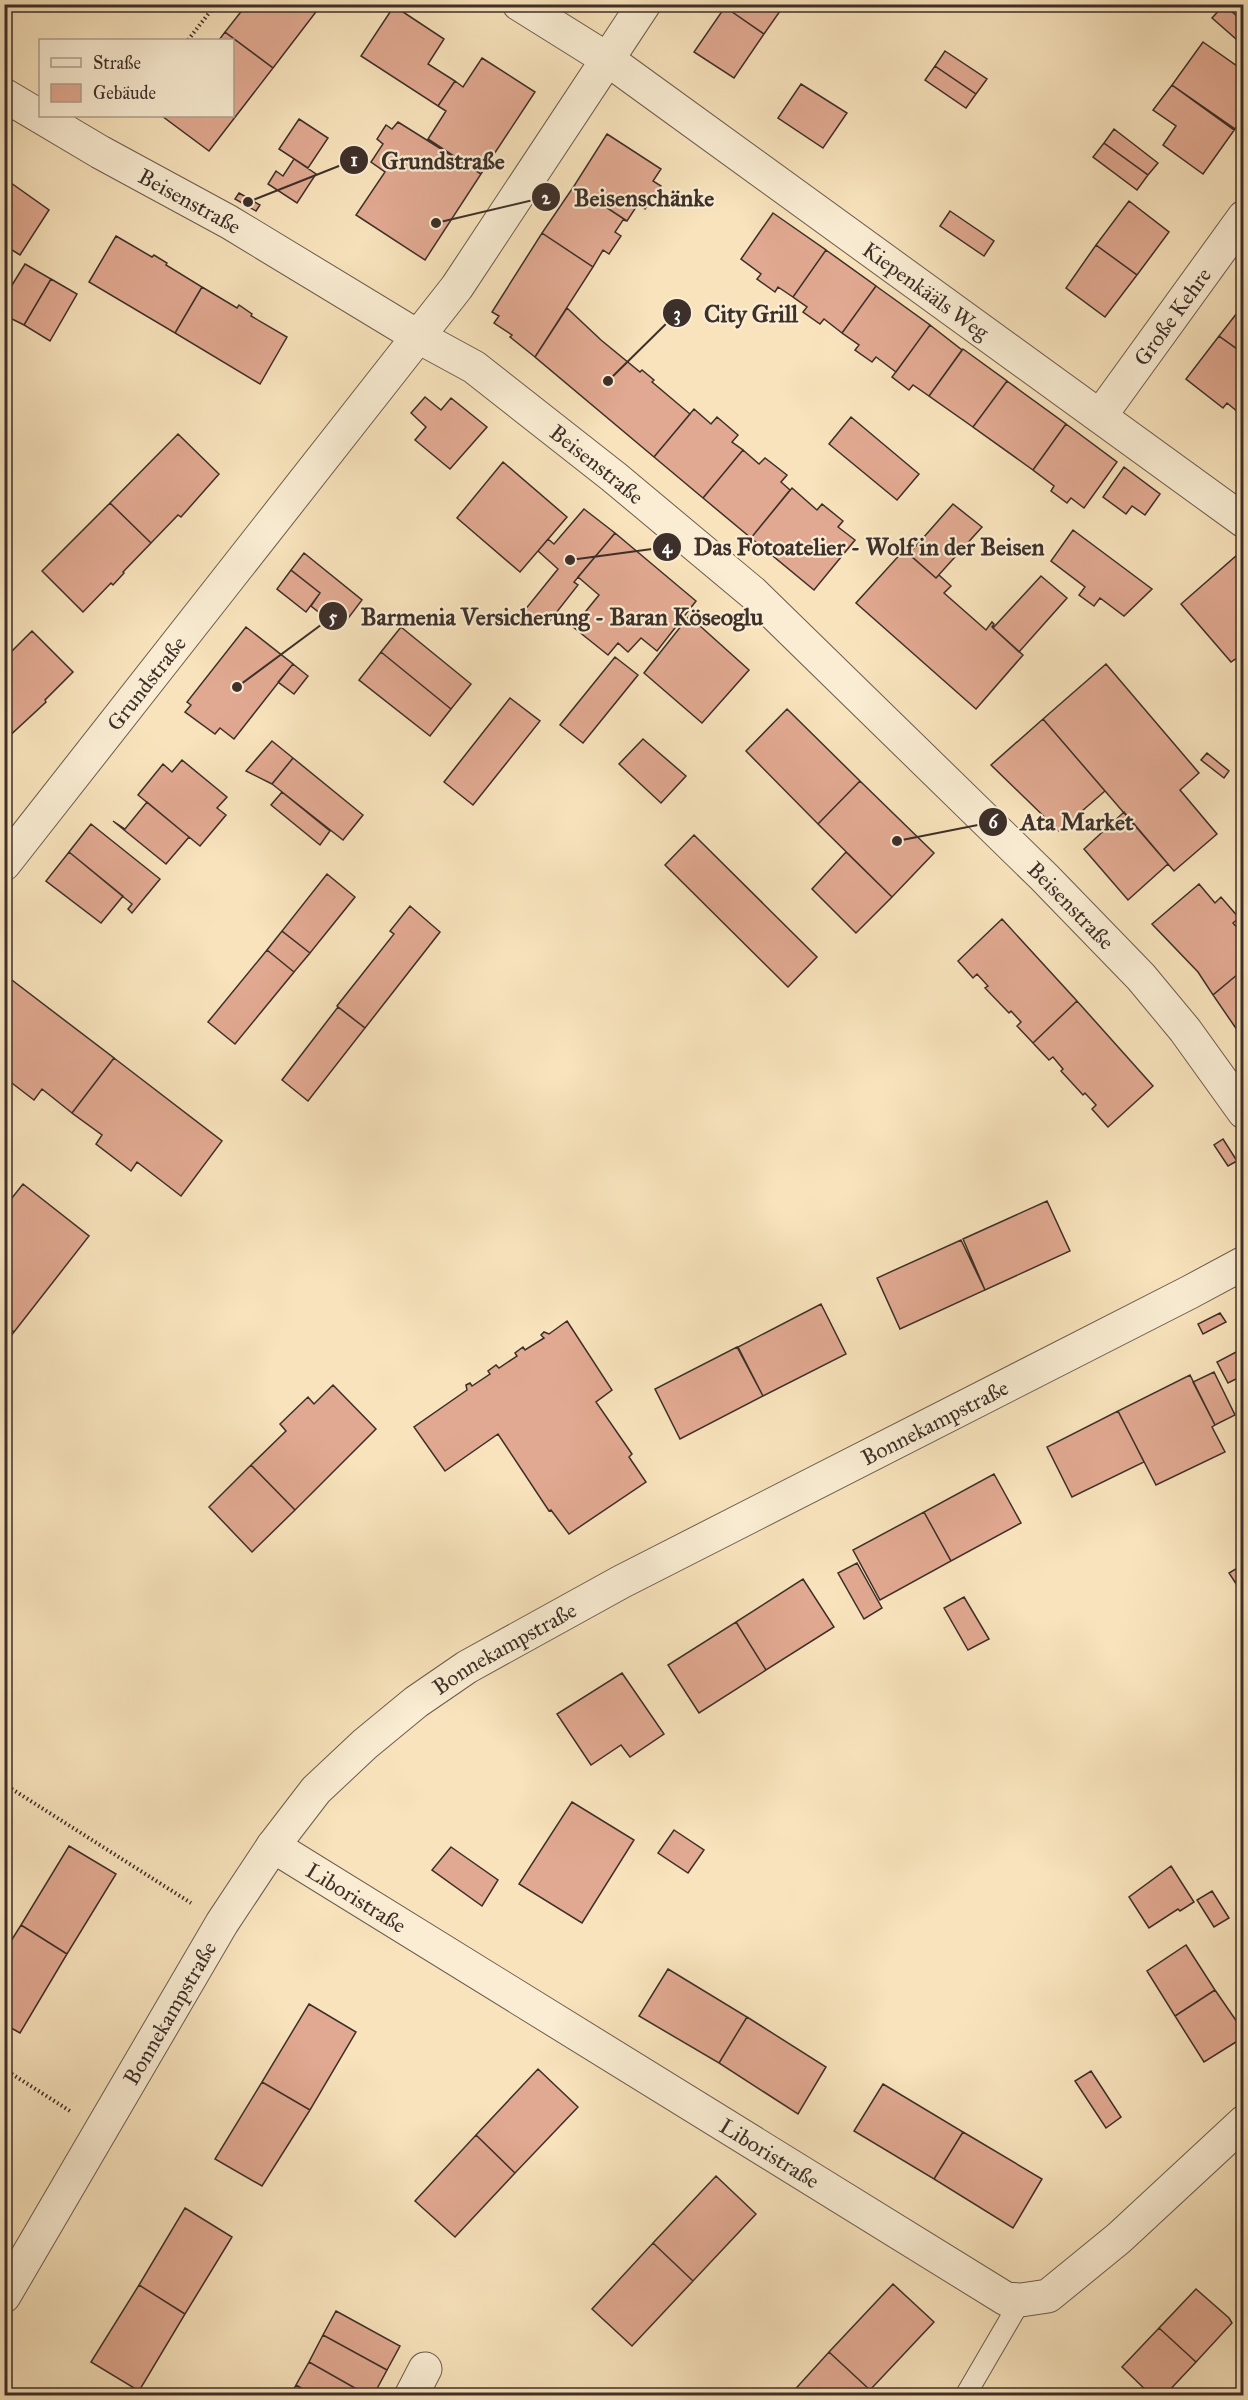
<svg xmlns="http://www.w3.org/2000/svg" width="1248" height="2400" font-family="'IM FELL Great Primer',serif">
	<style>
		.building { fill: #e1a991; stroke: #3d2f29; stroke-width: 1.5 }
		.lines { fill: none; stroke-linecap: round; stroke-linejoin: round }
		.lane-casing { stroke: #6c5c4e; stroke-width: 22 }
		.street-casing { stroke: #6c5c4e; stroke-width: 35 }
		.path { stroke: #3d2f29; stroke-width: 4; stroke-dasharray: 1.5 3; stroke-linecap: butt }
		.lane { stroke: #faedd3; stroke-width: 20 }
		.street { stroke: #faedd3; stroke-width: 33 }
		.labels { text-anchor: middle; stroke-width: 4.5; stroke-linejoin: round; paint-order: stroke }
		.street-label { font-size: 22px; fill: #3d2f29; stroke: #faedd3 }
		.leader { fill: none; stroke: #3d2f29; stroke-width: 2 }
		.callout-dot { fill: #3d2f29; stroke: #faedd3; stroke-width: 2 }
		.mark-label { font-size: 18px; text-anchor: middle; font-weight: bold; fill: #fff }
		.callout-label { font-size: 24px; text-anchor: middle; font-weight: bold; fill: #3d2f29; stroke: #faedd3; stroke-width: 4.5; stroke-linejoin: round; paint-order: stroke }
	</style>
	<rect width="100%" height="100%" fill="#f8e3bc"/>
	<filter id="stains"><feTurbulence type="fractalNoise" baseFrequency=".00333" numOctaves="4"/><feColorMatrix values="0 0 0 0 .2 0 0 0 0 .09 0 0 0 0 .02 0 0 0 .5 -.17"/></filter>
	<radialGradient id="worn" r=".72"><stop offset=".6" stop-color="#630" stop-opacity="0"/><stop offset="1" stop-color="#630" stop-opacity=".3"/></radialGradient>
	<path class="building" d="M247,4h75l-49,64 -48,-36z
		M726,4h59l-21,30 -39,-27z
		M1244,4v18l-20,-17 1,-1z
		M1224,5l20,17v9l-8,8 -24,-21z
		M394,6l50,33 -16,25 27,17 -17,25 -77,-50z
		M725,7l39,27 -30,44 -40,-26z
		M225,32l48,36 -64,83 -47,-35h70v-76h-13z
		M1203,42l41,29v46l-10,13 -62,-45z
		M945,51l42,28 -11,15 -41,-28z
		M482,58l53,34 -54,82 -53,-35 18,-28 -8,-5 17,-25 8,6z
		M935,66l41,28 -10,14 -41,-28z
		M801,84l46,29 -24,35 -45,-30z
		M1172,85l63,44 -32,45 -40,-29 13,-19 -23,-16z
		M299,119l29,19 -20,30 -29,-19z
		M398,122l83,52 -56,86 -69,-45 29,-43 -14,-10 12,-18 -6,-5 9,-14 6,4z
		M1114,129l44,34 -10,12 -44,-32z
		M607,134l54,35 -8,12 8,5 -16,23 -7,-5 -11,17 -53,-35z
		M1104,143l44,32 -11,15 -44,-33z
		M294,159l22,15 -19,29 -29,-19 8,-13 7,5z
		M4,178l45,32 -29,45 -16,-10z
		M574,186l53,35 -4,-1 -8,12 6,4 -12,18 -6,-4 -10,17 -51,-34z
		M239,193l21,12 -4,6 -21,-12z
		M1129,201l40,31 -32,43 -41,-30z
		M950,211l44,30 -10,15 -44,-30z
		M773,213l53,37 -33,47 -15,-10 -3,5 -18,-13 4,-5 -20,-15z
		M542,233l51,34 -58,90 -25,-20 2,-2 -18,-12 5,-7 -7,-4z
		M116,236l36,21 2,-2 13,8 -1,2 36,22 -27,46 -86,-51z
		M1096,245l41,30 -32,42 -39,-29z
		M826,250l50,36 -34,47 -18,-14 -4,5 -17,-12 4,-5 -14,-10z
		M25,264l26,15 -27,46 -20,-10v-17z
		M51,279l26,15 -27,47 -26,-16z
		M876,286l54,39 -34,47 -20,-15 -4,5 -17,-12 4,-5 -17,-12z
		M202,287l35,21 2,-3 13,9 -1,2 36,21 -27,47 -85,-51z
		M1244,304v50l-25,-18z
		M567,308l34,32 39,32 2,-2 12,10 -2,2 38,32 -36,43 -119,-100z
		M930,325l32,25 -33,46 -16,-11 -4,5 -17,-13z
		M1219,336l25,18v63l-17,-14 -4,5 -37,-29z
		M963,349l44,32 -34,46 -44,-31z
		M1007,381l59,43 -33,46 -60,-43z
		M425,397l16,13 10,-12 36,29 -37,42 -35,-29 11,-13 -15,-14z
		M694,409l17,15 6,-7 21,18 -6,7 11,8 -40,48 -49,-41z
		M851,417l68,57 -22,26 -68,-56z
		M1066,424l51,38 -33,46 -13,-10 -4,5 -16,-12 3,-5 -21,-16z
		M178,434l41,40 -38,43 -3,-2 -27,28 -41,-40z
		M743,450l16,14 6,-6 22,17 -6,7 9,8 -39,48 -48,-40z
		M503,462l64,55 -47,55 -63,-54z
		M1124,467l36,27 -15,21 -13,-9 -6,8 -23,-17z
		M792,488l25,22 5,-6 21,17 -5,6 17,13 -41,50 -63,-52z
		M110,503l41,40 -28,29 1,1 -11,12 -2,-2 -28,29 -41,-41z
		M953,504l29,23 -46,51 -27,-24z
		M584,509l31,24 -41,49 4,3 -33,42 -21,-16 34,-42 -20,-18 10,-12 6,5z
		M1073,530l79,59 -28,27 -24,-18 -6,8 -15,-11 6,-8 -34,-26z
		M615,533l81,68 -39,50 -16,-13 -13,14 -10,-9 -10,12 -35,-28 26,-32 -21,-18z
		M1244,549v104l-13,9 -50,-58z
		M904,550l32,28 3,-3 12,11 -7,7 42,37 6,-8 2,2 -2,3 31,28 -47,54 -120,-106z
		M304,553l58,47 -22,29 -29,-23 9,-13 -29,-23z
		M291,570l29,23 -14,19 -29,-23z
		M1041,576l26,22 -48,54 -26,-24z
		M689,616l60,54 -47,53 -58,-50z
		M246,627l47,37 -59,75 -14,-11 -5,6 -30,-22 6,-7 -4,-3z
		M401,627l70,57 -20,25 -70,-57z
		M32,631l41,41 -28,28 1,2 -41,38 -1,-81z
		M381,652l70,57 -21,27 -71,-56z
		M615,657l23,18 -55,68 -23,-18z
		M293,664l15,12 -14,18 -16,-12z
		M1106,664l93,109 -19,17 37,44 -43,37 -131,-152z
		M510,698l30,23 -67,84 -29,-23z
		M787,709l73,72 -42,43 -72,-73z
		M1043,719l62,72 -46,40 -68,-66z
		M643,739l43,37 -25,27 -42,-39z
		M272,741l21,17 -21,26 -26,-13z
		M1207,753l22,18 -5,7 -23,-18z
		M293,758l70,57 -20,25 -71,-56z
		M182,760l45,37 -10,11 9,7 -26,31 -62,-51 25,-31 9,8z
		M860,781l74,72 -42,44 -74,-73z
		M282,792l48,39 -10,14 -49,-40z
		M147,802l42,35 -23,27 -53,-43 12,8z
		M1124,812l44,52 -40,36 -44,-51z
		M91,824l69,55 -28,34 -4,-4 4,-5 -63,-52z
		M694,835l123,122 -29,30 -123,-122z
		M69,852l54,44 -22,27 -55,-42z
		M846,852l46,45 -36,36 -44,-44z
		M327,874l28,23 -45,56 -28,-22z
		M1199,884l16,19 6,-6 18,21 -6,5 11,12v34l-31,26 -15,-23 -46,-48z
		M410,906l30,26 -75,96 -28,-22 57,-72 -4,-3z
		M1002,919l75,82 -44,42 -16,-17 4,-4 -10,-11 -2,2 -24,-25 3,-2 -11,-12 -4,4 -15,-17z
		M282,931l28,22 -16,19 -27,-22z
		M267,950l27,22 -59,72 -27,-22z
		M1244,969v71l-31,-45z
		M4,974l110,84 -42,55 -30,-24 -8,11 -30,-23z
		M1077,1001l76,85 -45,41 -16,-18 4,-4 -11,-12 -2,2 -22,-24 2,-2 -10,-12 -4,3 -16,-17z
		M338,1007l27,21 -57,73 -26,-21z
		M114,1058l108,83 -41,55 -44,-34 -6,9 -35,-27 6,-9 -30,-22z
		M1223,1139l14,22 -9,5 -14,-21z
		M23,1184l66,52 -75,96 -10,-7v-117z
		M1047,1201l23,50 -85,39 -22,-51z
		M961,1240l24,50 -85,39 -23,-51z
		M821,1304l25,50 -83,42 -25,-49z
		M1220,1313l6,9 -23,12 -5,-10z
		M567,1321l45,69 -16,12 36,52 -3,3 17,25 -77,52 -18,-24 -2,1 -51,-77 -53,37 -31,-44 53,-37 -1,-5 4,-2 2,3 18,-12 -2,-3 8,-6 3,3 18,-12 -2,-3 8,-6 2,3 19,-12 -3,-3 3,-3 5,2z
		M4,1325l10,7 -10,13z
		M737,1347l26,49 -83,43 -25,-50z
		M1238,1351l6,11v13l-16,8 -11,-21z
		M1214,1372l21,43 -20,10 -22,-43z
		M1190,1375l25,50 -3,2 13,25 -69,33 -38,-74z
		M333,1385l43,44 -81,81 -44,-45 35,-34 -6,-7 28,-27 6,7z
		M1118,1411l26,51 -72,35 -25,-50z
		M251,1465l44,45 -43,42 -43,-45z
		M994,1474l27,49 -70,38 -27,-49z
		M924,1512l27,49 -71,39 -27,-50z
		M857,1563l25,45 -18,11 -26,-46z
		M1244,1564v32l-15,-23z
		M803,1579l31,48 -68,43 -30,-48z
		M964,1597l25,42 -21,11 -24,-42z
		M736,1622l30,48 -67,43 -31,-48z
		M622,1673l42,61 -34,23 -9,-12 -30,20 -34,-51z
		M572,1802l62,38 -52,83 -63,-39z
		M674,1830l30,20 -16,23 -30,-20z
		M69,1846l47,28 -49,80 -46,-29z
		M451,1847l47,33 -16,26 -50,-36z
		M1171,1866l23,36 -14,9 -2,-2 -29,19 -20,-31z
		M1212,1891l17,27 -15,9 -17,-27z
		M21,1925l46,29 -47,79 -16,-9v-72z
		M1186,1945l29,45 -40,26 -28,-45z
		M668,1969l79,48 -28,46 -80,-47z
		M1215,1990l29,42v5l-40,25 -29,-46z
		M309,2004l47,28 -46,78 -48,-28z
		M747,2017l79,50 -28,47 -79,-51z
		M538,2069l40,38 -63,66 -39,-38z
		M1091,2071l30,46 -15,11 -31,-47z
		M262,2082l48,28 -48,76 -47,-27z
		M883,2084l80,48 -29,47 -80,-48z
		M963,2132l79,47 -29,49 -79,-49z
		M476,2135l39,38 -60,64 -40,-36z
		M716,2176l40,38 -63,67 -40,-38z
		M185,2208l47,29 -47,77 -46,-29z
		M653,2243l40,38 -61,65 -40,-37z
		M893,2284l41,38 -64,68 -41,-38z
		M139,2285l46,29 -46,77 -48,-29z
		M1196,2289l33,29 3,5 -36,39 -37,-34z
		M336,2311l64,35 -13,24 -64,-35z
		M1159,2328l37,34 -32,34h-12l-30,-29z
		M323,2335l64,35 -14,26h-4l-60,-34z
		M829,2352l41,38 -5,6h-76z
		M309,2362l60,34h-54l-19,-11z
		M296,2385l19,11h-25z"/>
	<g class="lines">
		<defs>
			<path id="lane" d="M965,2396l56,-96"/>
			<g id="street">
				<path id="s1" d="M519,4l88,55 637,462"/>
				<path id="s2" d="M4,95l96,57 129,70 188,114 57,31 140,110 139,116 291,284 97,100 44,53 59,82"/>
				<path id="s3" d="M1100,416l144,-199"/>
				<path id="s4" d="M4,864l453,-577 187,-283"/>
				<path id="s5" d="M273,1846l733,453 15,1 27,-4 71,-58 125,-116"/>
				<path id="s6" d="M4,2296l218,-373 51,-77 43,-56 49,-46 51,-42 51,-35 154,-85 569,-290 54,-29"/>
				<path d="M411,2396l14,-27"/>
			</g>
		</defs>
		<use href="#lane" class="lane-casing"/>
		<use href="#street" class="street-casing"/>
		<path class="path" d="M188,40l28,-36
			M4,1784l187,119
			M4,2069l66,42"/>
		<use href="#lane" class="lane"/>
		<use href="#street" class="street"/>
	</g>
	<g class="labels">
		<g class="street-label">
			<text dy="8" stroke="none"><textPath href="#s2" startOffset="214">Beisenstraße</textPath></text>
			<text dy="8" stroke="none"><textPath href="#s1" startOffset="498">Kiepenkääls Weg</textPath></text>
			<text dy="8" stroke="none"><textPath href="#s3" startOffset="123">Große Kehre</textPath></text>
			<text dy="8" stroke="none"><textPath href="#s2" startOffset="700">Beisenstraße</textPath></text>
			<text dy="8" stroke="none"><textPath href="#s4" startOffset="230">Grundstraße</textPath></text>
			<text dy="8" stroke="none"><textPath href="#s2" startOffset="1348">Beisenstraße</textPath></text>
			<text dy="8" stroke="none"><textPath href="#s6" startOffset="1318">Bonnekampstraße</textPath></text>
			<text dy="8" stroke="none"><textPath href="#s6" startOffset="832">Bonnekampstraße</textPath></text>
			<text dy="8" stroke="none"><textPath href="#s5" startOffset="98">Liboristraße</textPath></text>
			<text dy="8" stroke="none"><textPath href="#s6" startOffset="328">Bonnekampstraße</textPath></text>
			<text dy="8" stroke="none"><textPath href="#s5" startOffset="584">Liboristraße</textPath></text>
		</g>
	</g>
	<path class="leader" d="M248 202L354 160M436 223L546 197M608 381L677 313M570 560L667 547M237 687L333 616M897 841L993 822"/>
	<g class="callout-dot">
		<circle cx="248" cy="202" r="6"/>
		<circle cx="436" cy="223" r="6"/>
		<circle cx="608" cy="381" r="6"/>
		<circle cx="570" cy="560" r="6"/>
		<circle cx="237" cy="687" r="6"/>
		<circle cx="897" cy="841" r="6"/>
		<circle cx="354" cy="160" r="15"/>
		<circle cx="546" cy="197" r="15"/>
		<circle cx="677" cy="313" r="15"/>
		<circle cx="667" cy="547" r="15"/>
		<circle cx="333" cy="616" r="15"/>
		<circle cx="993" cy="822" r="15"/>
	</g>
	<g class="mark-label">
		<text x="354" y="166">1</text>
		<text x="546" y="204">2</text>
		<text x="677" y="320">3</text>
		<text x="667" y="553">4</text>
		<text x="333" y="623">5</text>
		<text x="993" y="828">6</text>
	</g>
	<g class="callout-label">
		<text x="443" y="169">Grundstraße</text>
		<text x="644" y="206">Beisenschänke</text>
		<text x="751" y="322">City Grill</text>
		<text x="869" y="555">Das Fotoatelier - Wolf in der Beisen</text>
		<text x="562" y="625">Barmenia Versicherung - Baran Köseoglu</text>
		<text x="1077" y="830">Ata Market</text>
	</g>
	<rect width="1248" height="2400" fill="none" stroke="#f8e3bc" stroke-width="24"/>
	<rect x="6" y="6" width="1236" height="2388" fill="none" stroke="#3d2f29" stroke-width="3"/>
	<rect x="12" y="12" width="1224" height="2376" fill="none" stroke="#3d2f29" stroke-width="1.5"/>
	<rect x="39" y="39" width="195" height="78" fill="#faedd3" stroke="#aea18f" stroke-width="1.5"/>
	<rect x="51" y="58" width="30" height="9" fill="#faedd3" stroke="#aea18f" stroke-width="1.5"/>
	<text x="93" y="69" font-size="18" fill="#3d2f29">Straße</text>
	<rect x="51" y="84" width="30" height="18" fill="#e1a991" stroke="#aea18f" stroke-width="1.5"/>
	<text x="93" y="99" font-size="18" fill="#3d2f29">Gebäude</text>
	<rect width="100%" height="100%" filter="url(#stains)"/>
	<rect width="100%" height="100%" fill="url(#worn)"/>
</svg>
